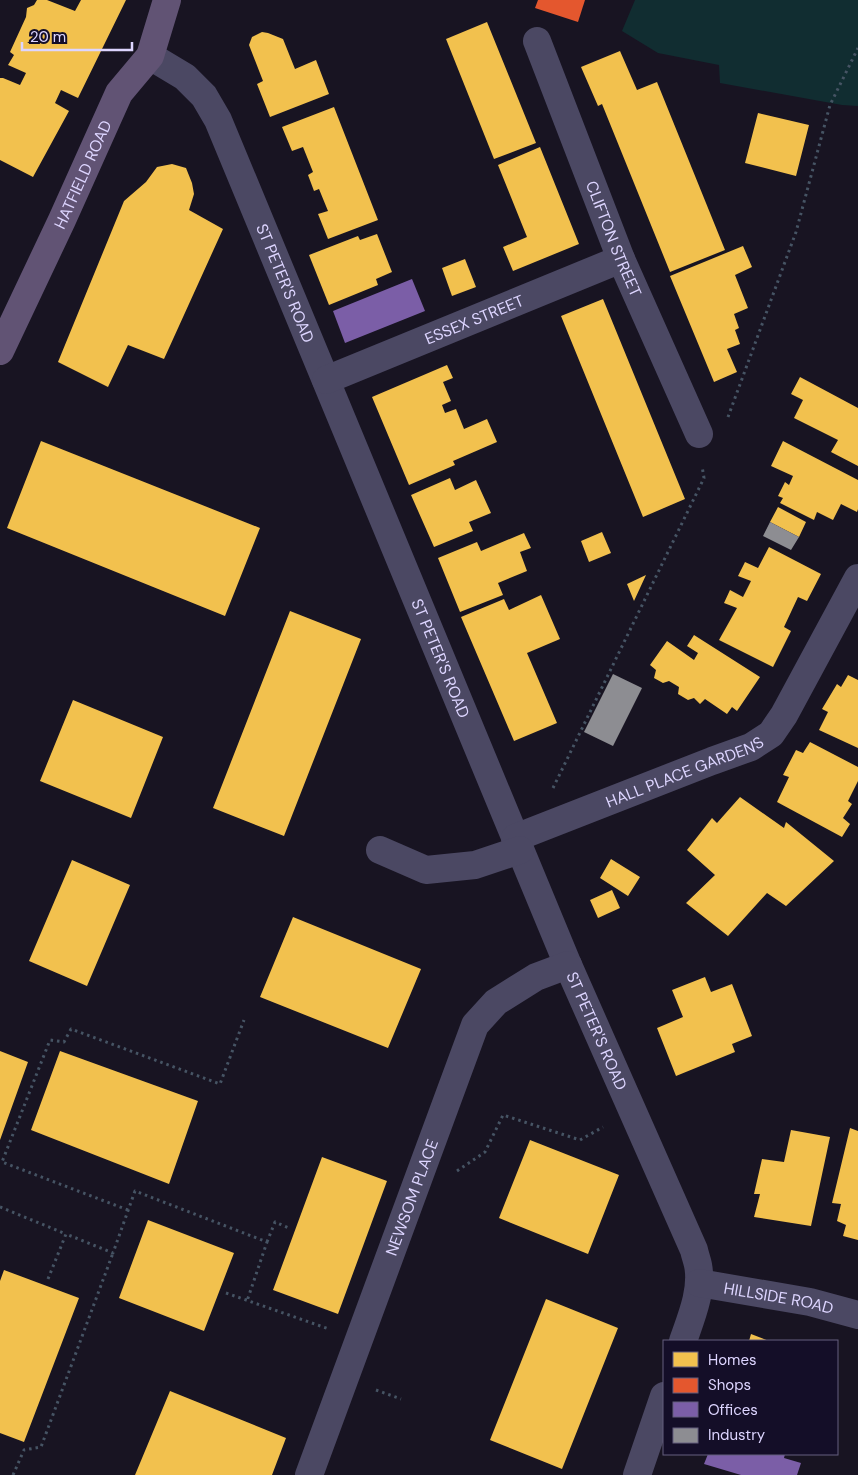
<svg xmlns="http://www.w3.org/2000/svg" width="858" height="1475" font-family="'DM Sans',sans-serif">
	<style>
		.green { fill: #112d31 }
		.homes { fill: #f2c14e }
		.shops { fill: #e4572e }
		.offices { fill: #7b5ea7 }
		.industry { fill: #8d8d92 }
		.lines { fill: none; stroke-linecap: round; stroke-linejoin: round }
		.path { stroke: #465464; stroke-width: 3; stroke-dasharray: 2.5 4; stroke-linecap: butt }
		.minor { stroke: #4b4863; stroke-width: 28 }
		.major { stroke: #615374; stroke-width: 28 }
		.labels { text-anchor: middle; stroke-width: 5; stroke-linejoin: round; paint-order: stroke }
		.street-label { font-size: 16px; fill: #ddd5ff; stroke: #140e28 }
	</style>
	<rect width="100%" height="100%" fill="#181422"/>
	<path class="green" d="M635,0h223v106l-16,-1 -122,-22 -1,-18 -61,-12 -36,-22z"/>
	<path class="homes" d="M37,0h10l28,11 6,-11h45l-48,98 -17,-8 -6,13 14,8 -36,66 -33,-17v-82h3l17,7 6,-12 -18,-8 6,-10 -4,-3 16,-35 1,-9 7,-3z
		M487,22l49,121 -42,16 -48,-120z
		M262,32l6,1 15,6 12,30 21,-9 13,34 -59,23 -13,-33 6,-3 -14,-36 3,-8z
		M620,51l17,39 20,-8 68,168 -55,22 -68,-168 -4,2 -17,-39z
		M334,107l44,113 -50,19 -10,-25 10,-3 -9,-22 -5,2 -6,-16 5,-3 -10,-25 -11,4 -10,-24z
		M758,113l51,12 -13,51 -51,-13z
		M540,147l39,97 -66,27 -10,-24 24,-10 -29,-72z
		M172,164l14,4 6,15 2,11 -5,16 34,19 -59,130 -36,-14 -20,42 -50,-25 66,-161 22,-19 11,-15z
		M377,234l15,38 -16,7 2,6 -49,20 -20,-50 49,-19 2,4z
		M743,246l9,21 -17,8 13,33 -14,6 5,14 -4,2 5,14 -13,5 10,23 -23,10 -44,-106z
		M465,259l11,28 -24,9 -10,-28z
		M603,299l82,200 -42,18 -82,-201z
		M447,365l6,13 -10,4 8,19 -9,4 3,8 11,-4 8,20 23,-10 10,23 -44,19 2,4 -46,20 -37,-88z
		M800,377l58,31v58l-27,-14 7,-12 -44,-22 9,-18 -12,-6z
		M41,441l219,87 -35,88 -218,-88z
		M783,441l75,39v29l-1,3 -16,-8 -8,16 -16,-8 -3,8 -34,-17 3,-5 -5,-2 7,-14 4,3 4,-9 -22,-10z
		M450,478l5,12 21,-10 15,33 -22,9 4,9 -39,16 -23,-52z
		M778,507l28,15 -7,15 -29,-15z
		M602,532l9,21 -22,9 -8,-21z
		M524,533l7,15 -11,4 7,19 -29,12 5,12 -43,17 -22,-54 39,-16 4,9z
		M769,547l52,27 -14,27 -9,-4 -14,30 7,4 -18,36 -54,-27 18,-32 -13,-5 6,-13 13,7 8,-16 -13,-5 7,-14 13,6z
		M646,575l-12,26 -7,-17z
		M541,595l19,44 -33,14 30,70 -43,18 -53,-124 43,-18 5,11z
		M290,611l71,28 -77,197 -71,-28z
		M694,635l66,42 -23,34 -5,-4 -5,7 -22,-15 -5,5 -6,-6 -6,2 -10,-6 1,-7 -10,-6 -6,2 -9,-5 2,-8 -6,-5 17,-24 27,19 4,-7 -11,-7z
		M848,675l10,5v68l-39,-18 9,-18 -6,-3 15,-25 4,3z
		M73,700l90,37 -32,81 -91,-37z
		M810,742l48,25v14l-10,20 4,3 -9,14 7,6 -8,13 -65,-35 12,-25 -6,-2 13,-25 7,3z
		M740,797l44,31 2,-6 48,39 -48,45 -19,-13 -39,43 -42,-33 29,-28 -28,-25 25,-32 5,5z
		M611,859l29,18 -12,19 -28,-18z
		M72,860l58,25 -43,101 -58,-25z
		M612,890l8,18 -22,10 -8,-18z
		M293,917l128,52 -33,79 -128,-51z
		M705,977l6,15 21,-8 20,52 -20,8 3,8 -59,24 -19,-48 26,-11 -11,-27z
		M0,1051l28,11 -28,78z
		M60,1051l138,50 -29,83 -138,-54z
		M850,1128l8,3v109l-15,-4 3,-11 -9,-4 4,-17 -9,-1z
		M791,1130l39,7 -19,89 -57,-9 6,-23h-6l8,-35 22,3z
		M530,1140l89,35 -31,79 -89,-36z
		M322,1157l65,24 -49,133 -65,-24z
		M148,1220l86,33 -30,78 -85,-33z
		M4,1270l75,28 -55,144 -24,-9v-152z
		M546,1299l72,29 -56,141 -72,-29z
		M751,1334l18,7h-20z
		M170,1391l116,47 -14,37h-137z"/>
	<path class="shops" d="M538,0h47l-7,22 -43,-14z"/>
	<path class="offices" d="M412,279l13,32 -80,32 -12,-32z
		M708,1454h77l-1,4 17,5 -4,12h-56l-37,-11z"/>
	<path class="industry" d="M770,522l29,15 -8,13 -28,-14z
		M613,674l29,14 -29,58 -29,-14z"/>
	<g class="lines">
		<path class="path" d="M728,417l68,-185 34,-127 28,-57
			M553,788l151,-310 -2,-12
			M457,1171l28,-19 18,-37 77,25 23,-13
			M0,1207l66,27
			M128,1210l-126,-48 48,-122 14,2 7,-13 149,55 24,-64
			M267,1242l8,-20 14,6
			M48,1279l18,-45 47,19 22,-62 132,51 -20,59
			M226,1293l103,36
			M376,1390l25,9
			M13,1475l11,-25 17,-3 72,-194"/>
		<g class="minor">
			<path id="s1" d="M537,41l84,218 78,175"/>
			<path id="s2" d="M150,56l35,21 19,19 14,24 350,845 126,285c1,5 3,10 4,15 5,25 -7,53 -15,76"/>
			<path id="s3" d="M326,380l295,-121"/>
			<path id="s4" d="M515,838l197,-77 39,-14 20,-13 13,-19 74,-137"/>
			<path d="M380,850l46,20 49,-5 45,-15"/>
			<path id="s5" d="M699,1283l111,19 48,13"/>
			<path id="s6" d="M309,1475l166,-450 21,-23 40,-25 32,-12"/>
			<path d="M637,1475l27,-79"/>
		</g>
		<path class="major" id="s7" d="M0,351l62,-131 57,-127 31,-37 17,-56"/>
	</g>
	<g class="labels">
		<g class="street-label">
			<text dy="6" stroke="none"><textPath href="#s7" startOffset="195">HATFIELD ROAD</textPath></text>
			<text dy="6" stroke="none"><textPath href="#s1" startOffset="212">CLIFTON STREET</textPath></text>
			<text dy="6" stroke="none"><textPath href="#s2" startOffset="272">ST PETER'S ROAD</textPath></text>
			<text dy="6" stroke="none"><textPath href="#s3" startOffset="160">ESSEX STREET</textPath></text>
			<text dy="6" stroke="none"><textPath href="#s2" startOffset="678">ST PETER'S ROAD</textPath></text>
			<text dy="6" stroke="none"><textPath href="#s4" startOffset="182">HALL PLACE GARDENS</textPath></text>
			<text dy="6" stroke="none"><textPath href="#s2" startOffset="1082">ST PETER'S ROAD</textPath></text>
			<text dy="6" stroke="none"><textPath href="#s6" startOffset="296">NEWSOM PLACE</textPath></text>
			<text dy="6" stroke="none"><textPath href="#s5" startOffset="81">HILLSIDE ROAD</textPath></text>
		</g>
	</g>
	<rect x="663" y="1340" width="175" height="115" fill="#140e28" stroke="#645e7e"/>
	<rect x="673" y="1352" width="25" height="15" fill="#f2c14e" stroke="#645e7e"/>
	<text x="708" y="1365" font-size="15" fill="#ddd5ff">Homes</text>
	<rect x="673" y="1378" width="25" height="15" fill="#e4572e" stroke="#645e7e"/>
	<text x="708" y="1390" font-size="15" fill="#ddd5ff">Shops</text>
	<rect x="673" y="1402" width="25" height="15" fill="#7b5ea7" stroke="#645e7e"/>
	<text x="708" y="1415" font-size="15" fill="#ddd5ff">Offices</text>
	<rect x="673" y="1428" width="25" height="15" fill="#8d8d92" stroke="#645e7e"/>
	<text x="708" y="1440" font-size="15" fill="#ddd5ff">Industry</text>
	<path d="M22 42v8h110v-8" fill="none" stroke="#ddd5ff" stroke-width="2.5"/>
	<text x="30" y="42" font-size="15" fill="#ddd5ff" stroke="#140e28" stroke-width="4" paint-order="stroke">20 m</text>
</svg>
